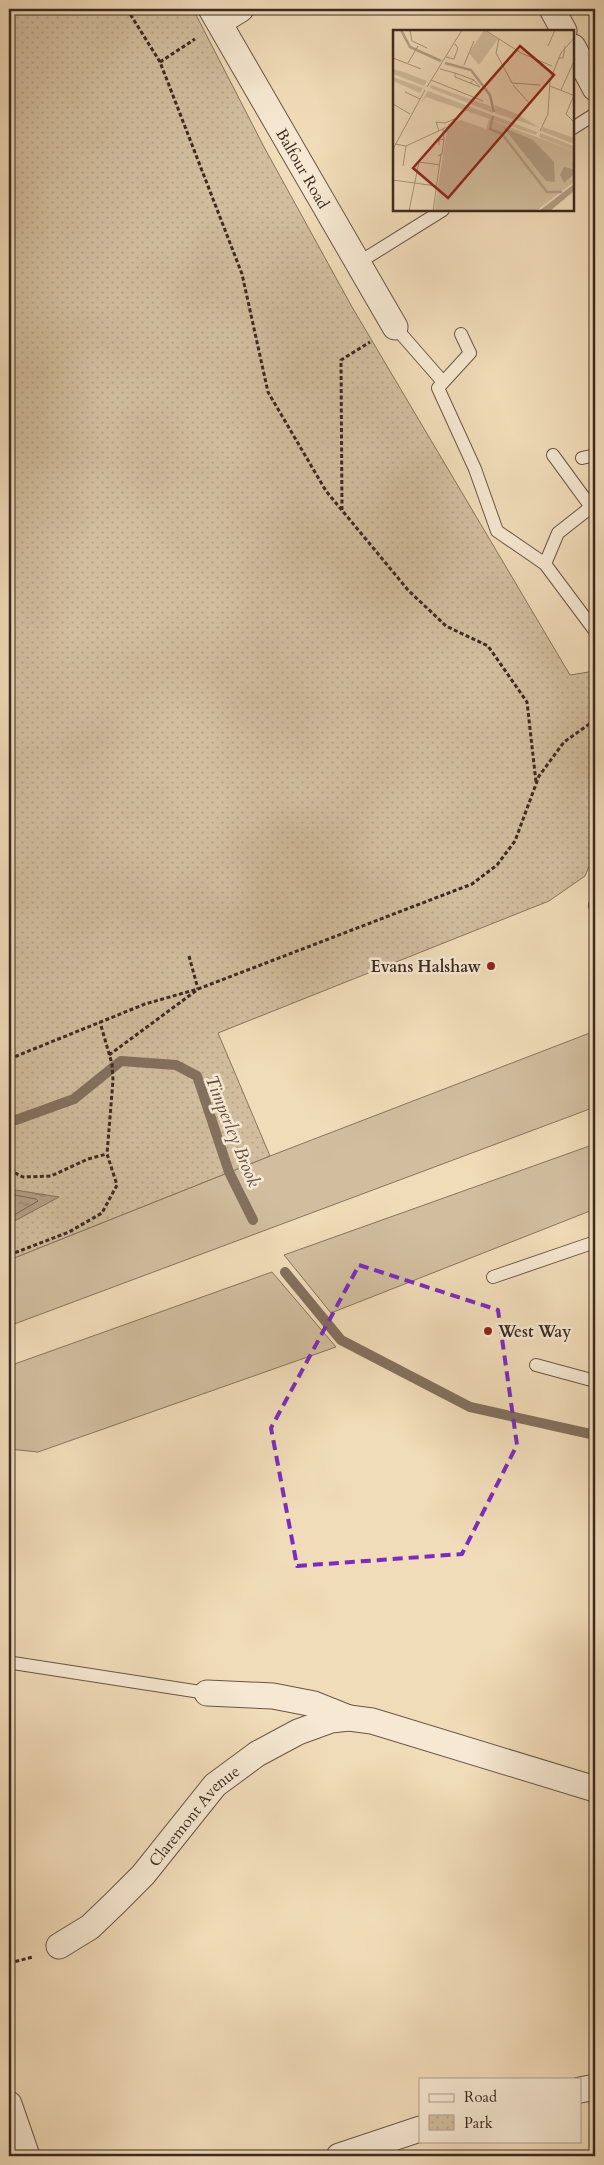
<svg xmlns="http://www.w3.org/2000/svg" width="604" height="2165" font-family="Cardo,serif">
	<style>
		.green { fill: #d2be9f; stroke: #877460 }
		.park { fill: url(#park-dots); stroke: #877460 }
		.water { fill: url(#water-ripples); stroke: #83705e }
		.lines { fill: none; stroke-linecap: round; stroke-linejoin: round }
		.shore { stroke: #786454; stroke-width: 1 }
		.stream { stroke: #83705e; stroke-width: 10 }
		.service-casing { stroke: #695648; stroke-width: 14 }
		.minor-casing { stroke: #695648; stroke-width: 27 }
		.path { stroke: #3c2922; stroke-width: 3; stroke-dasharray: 4 2.5; stroke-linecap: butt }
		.service { stroke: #f6e8d2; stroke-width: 12 }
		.minor { stroke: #f6e8d2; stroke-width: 25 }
		.marked { fill: none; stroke: #7b2cbf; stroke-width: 4; stroke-dasharray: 10 6; stroke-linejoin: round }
		.poi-dot { fill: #8f2418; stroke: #f6e8d2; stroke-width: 2 }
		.labels { text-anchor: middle; stroke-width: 5; stroke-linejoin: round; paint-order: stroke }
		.street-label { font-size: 16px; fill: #3c2922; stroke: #f6e8d2 }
		.poi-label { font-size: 16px; font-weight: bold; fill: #3c2922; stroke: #f6e8d2; text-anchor: end }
		.water-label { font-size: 18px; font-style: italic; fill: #604c40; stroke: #f6e8d2 }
		.inset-river { fill: none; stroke: #b39f86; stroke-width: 2.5 }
		.inset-road { fill: none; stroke: #a9947d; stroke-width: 1 }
		.view { fill: #8f2418; fill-opacity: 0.15; stroke: #8f2418; stroke-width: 2.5 }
		.inset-edge { fill: none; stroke: #3c2922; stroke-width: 2.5 }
	</style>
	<defs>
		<pattern id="park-dots" width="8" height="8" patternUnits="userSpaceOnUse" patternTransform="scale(1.25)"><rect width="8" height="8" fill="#d2be9f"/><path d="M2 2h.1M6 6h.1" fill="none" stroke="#b5a389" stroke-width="1.8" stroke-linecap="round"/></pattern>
		<pattern id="water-ripples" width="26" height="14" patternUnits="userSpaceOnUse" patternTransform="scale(1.25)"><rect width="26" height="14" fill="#b39f86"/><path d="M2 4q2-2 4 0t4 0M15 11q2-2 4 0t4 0" fill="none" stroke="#93826d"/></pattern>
	</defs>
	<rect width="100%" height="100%" fill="#f1dcb9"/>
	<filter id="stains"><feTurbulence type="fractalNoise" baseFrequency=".004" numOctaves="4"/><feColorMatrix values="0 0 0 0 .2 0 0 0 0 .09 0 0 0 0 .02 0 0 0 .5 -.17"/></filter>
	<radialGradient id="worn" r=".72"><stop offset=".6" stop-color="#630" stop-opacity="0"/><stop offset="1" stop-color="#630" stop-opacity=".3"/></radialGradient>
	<path class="green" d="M595,1031v76l-586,219v-66l261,-104z
		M595,1144v65l-264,104 -47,-58z
		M272,1272l64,75 -298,105 -29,-3v-83z"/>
	<path class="park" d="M9,9h184l71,138 88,160 218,368 25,-4v182l-10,23 -36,25 -331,132 52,123 -261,104z"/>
	<path class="water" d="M9,1189l50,8 -50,27z"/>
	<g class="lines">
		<path class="shore" d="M9,1194l27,5 2,2 -29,17"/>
		<path class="stream" d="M9,1119l7,1 58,-21 47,-38 55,4 21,11 32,96 24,48
			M285,1272l56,68 129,67 125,28"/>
		<defs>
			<path id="service" d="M573,128l22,-14
				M358,263l85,-53
				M395,327l48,55
				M461,334l9,19 -32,35 37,81 22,62 48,33
				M553,455l38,52 -33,26 -13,31 50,67
				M582,458l13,-3
				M595,906v-1
				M493,1277l102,-35
				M536,1365l59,16
				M13,1663l194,30"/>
			<g id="minor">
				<path id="s1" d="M211,9l184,318"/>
				<path d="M552,9l12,22"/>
				<path d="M220,22l21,-13"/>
				<path d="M573,47l22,41"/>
				<path d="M207,1693l66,3 41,8 35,14"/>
				<path id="s2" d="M59,1946l31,-19 24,-23 29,-29 72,-90 42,-31 41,-22 33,-12 18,-2 23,3 223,68"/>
				<path d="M580,2090l15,-3"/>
				<path d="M9,2104l18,52"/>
				<path d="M339,2156l81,-27"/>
			</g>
		</defs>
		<use href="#service" class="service-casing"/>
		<use href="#minor" class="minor-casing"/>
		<path class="path" d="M127,9l33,53 82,212 26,118 58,99 82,99 38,36 42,20 39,56 9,80
			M160,62l35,-23
			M342,510l-1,-150 29,-18
			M189,956l9,33
			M109,1055l88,-65
			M9,1059l136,-55 53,-15 274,-105 25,-19 18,-24 24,-65 25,-34 31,-22
			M9,1170l14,7 28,-1 37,-17 19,-5
			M9,1255l60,-23 33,-19 15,-28 -10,-31 6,-74 -1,-16 -12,-42
			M9,1963l24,-6"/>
		<use href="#service" class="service"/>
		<use href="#minor" class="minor"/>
	</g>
	<path class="marked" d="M359,1265l139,45 19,135 -55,109 -165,12 -26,-138z"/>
	<g class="poi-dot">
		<circle cx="491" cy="966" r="5"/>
		<circle cx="488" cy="1331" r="5"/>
	</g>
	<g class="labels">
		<g class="street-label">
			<text dy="6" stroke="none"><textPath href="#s1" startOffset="184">Balfour Road</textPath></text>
			<text dy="6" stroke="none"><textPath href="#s2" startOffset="189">Claremont Avenue</textPath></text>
		</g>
		<g class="poi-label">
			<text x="481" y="972">Evans Halshaw</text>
			<text x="498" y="1337" text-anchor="start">West Way</text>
		</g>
		<g class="water-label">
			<text transform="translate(233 1131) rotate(68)" y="6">Timperley Brook</text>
		</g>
	</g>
	<g transform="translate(393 30)">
		<rect width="181" height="181" fill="#f1dcb9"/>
		<path d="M91,0l14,9 -19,26 -10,-12zM0,39l11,3 23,9 -3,5 -31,-12zM0,47l30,11 -3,5 -27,-12zM38,55l62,22v6l-63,-25zM35,61l109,41 -1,3 -110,-38 -6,7zM102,75l22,9 23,14 -45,-15zM150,97l31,11v6l-33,-13zM147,103l34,13v5l-35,-14z" fill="#d2be9f"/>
		<path d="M96,89l85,32v31l-38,29h-102l14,-87 13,-4 25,9z" fill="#d2be9f"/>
		<path d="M110,97l30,13 21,22 1,20 -9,-1zM179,132l2,1v11l-10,9 -4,-8 4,-8 9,2zM181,154v7l-24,20h-11z" fill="#b39f86"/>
		<path class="inset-river" d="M8,0l9,17 31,14M52,33l26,7 19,25 4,17M100,86l-3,13 12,5 45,58h15"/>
		<path class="inset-road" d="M17,0l2,11 15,7M92,0l36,23 31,13M106,9l-3,14 16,30 28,2M155,16l7,-16M53,27l8,2 4,-11 -3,-4M0,28l28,11M166,28h4l2,-12M15,33l10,-17M71,35l10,-24M47,39l15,4v4l15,6 4,-3 -19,-7M38,50l52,21M77,53l10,4 -6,-7M120,55l16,18M157,56l25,10M34,57l35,-57M168,60l14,-31M12,62l15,7M182,63l-9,21 9,9M0,74l17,10M46,101l-3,-9 9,1 14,-6M147,101l8,-17 2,-34 11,-27 14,-16M2,114l11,2 41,-19M46,115v-5l5,-1 -1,-10M0,119l32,-59M45,126l4,-2 2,-15M10,136l3,-20M0,150l43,6M16,181l10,-49 21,3M40,181l8,-57"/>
		<path class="view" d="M127,16l34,29 -106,123 -35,-30z"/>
		<rect width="181" height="181" class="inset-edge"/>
	</g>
	<rect width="604" height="2165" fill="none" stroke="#f1dcb9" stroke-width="30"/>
	<rect x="10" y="10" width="584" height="2145" fill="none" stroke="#3c2922" stroke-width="2.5"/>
	<rect x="15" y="15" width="574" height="2135" fill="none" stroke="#3c2922"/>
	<rect x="419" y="2078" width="162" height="65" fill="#f6e8d2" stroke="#ac9c8c"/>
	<rect x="429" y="2094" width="25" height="8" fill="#f6e8d2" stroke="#ac9c8c"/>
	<text x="464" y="2102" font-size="15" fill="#3c2922">Road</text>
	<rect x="429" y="2115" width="25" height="15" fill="url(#park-dots)" stroke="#ac9c8c"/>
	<text x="464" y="2128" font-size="15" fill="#3c2922">Park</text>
	<rect width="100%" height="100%" filter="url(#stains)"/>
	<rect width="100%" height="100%" fill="url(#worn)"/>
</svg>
